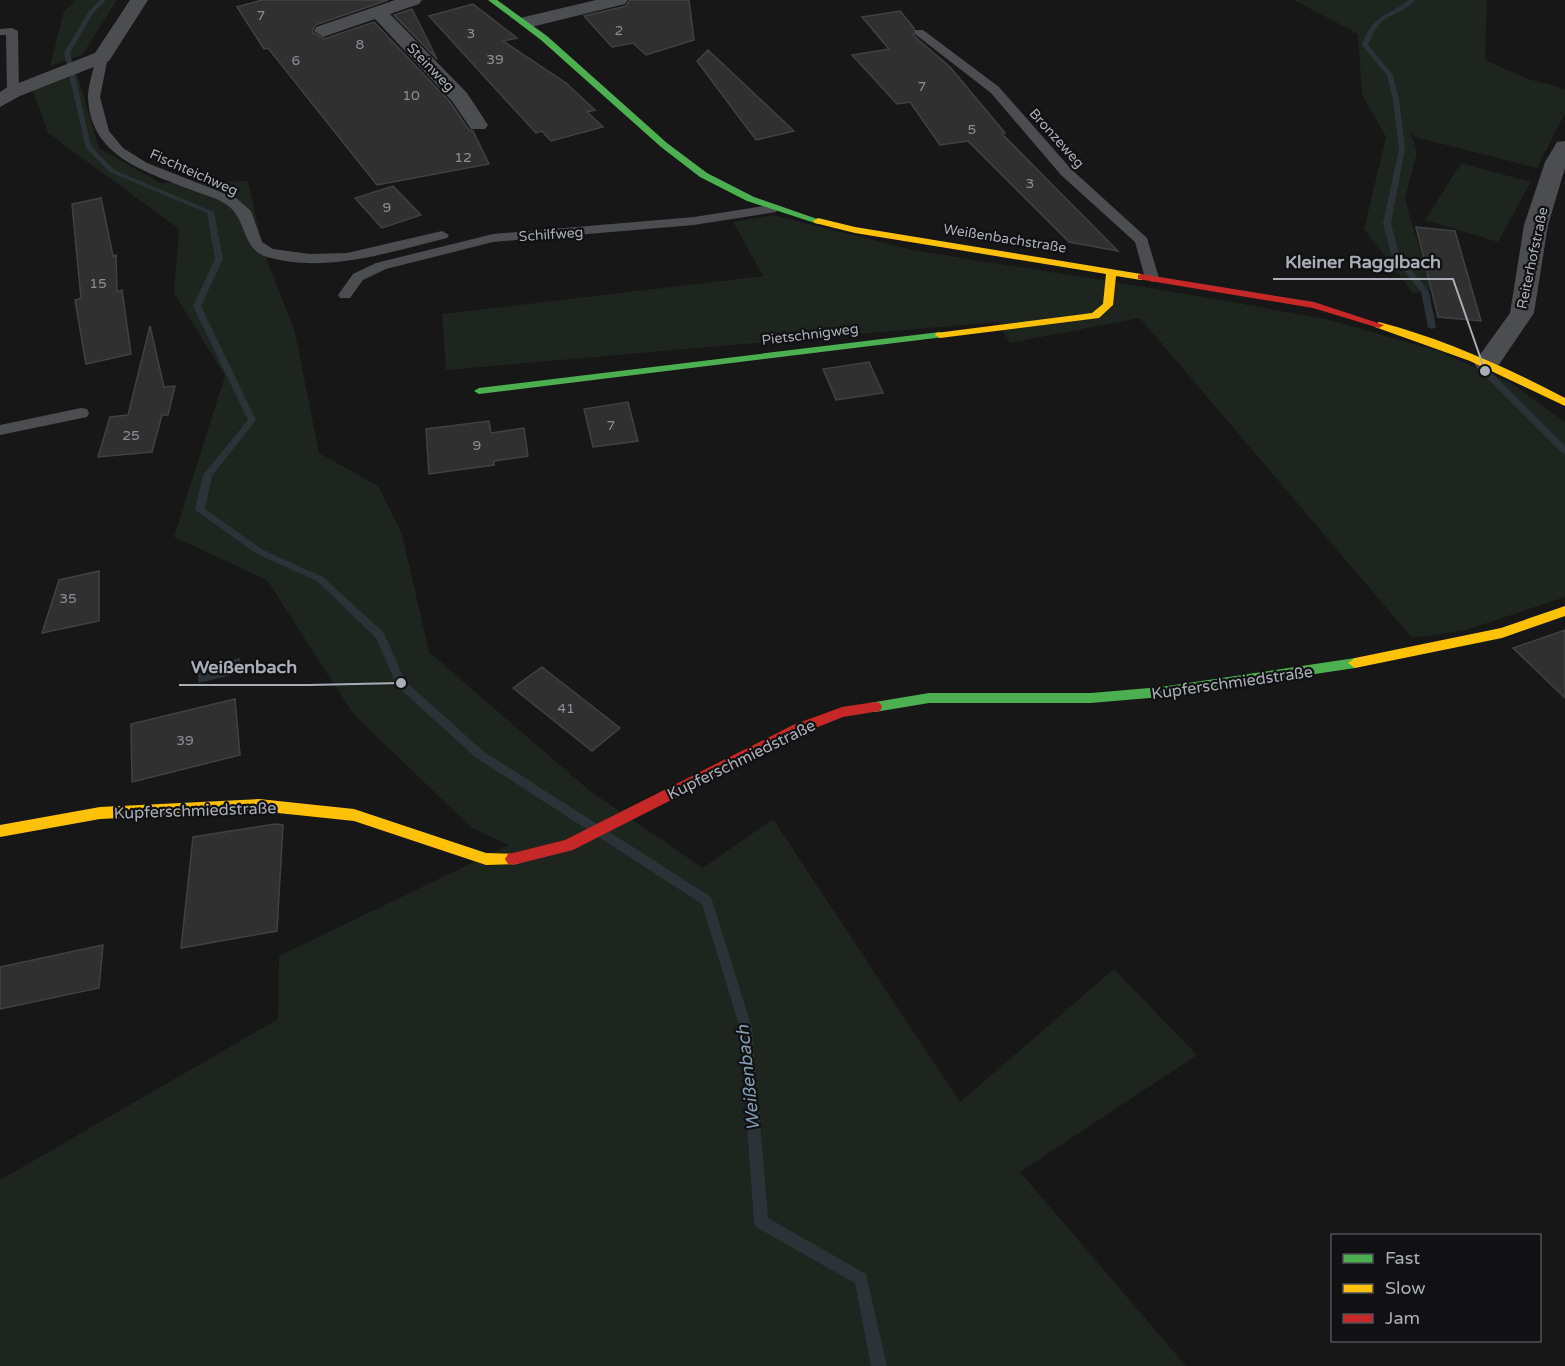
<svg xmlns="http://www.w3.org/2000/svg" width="1565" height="1366" font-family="'Varela Round',sans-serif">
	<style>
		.green { fill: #1e241e }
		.water { fill: #2b3338 }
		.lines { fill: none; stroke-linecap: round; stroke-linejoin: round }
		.stream { fill: #2b3338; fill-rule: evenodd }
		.building { fill: #303031; stroke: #3f4143; stroke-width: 1.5 }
		.lane { fill: #4c4d50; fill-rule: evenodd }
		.street { fill: #4c4d50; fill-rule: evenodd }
		.fast { fill: #4caf50; fill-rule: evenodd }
		.slow { fill: #ffc107; fill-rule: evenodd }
		.jam { fill: #c62828; fill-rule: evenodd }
		.labels { text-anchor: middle; stroke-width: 4.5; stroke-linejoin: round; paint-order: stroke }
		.number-label { font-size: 14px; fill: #8b8e96 }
		.far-street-label { font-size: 14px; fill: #a9aeb7; stroke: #111113 }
		.street-label { font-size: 16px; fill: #a9aeb7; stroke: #111113 }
		.water-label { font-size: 18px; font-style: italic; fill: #839db0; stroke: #111113 }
		.leader { fill: none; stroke: #a9aeb7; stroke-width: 2 }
		.callout-dot { fill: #a9aeb7; stroke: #111113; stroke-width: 2 }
		.callout-label { font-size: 18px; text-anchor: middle; font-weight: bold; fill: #a9aeb7; stroke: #111113; stroke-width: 4.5; stroke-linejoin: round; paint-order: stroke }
	</style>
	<rect width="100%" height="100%" fill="#171717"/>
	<path class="green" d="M76,0h41l-35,55 -32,11 14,-55z
		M1294,0h193l-2,60 43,19 37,10v24l-28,55 -122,-31 -5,-5 7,20 -12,47 26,90 -18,4 -49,-64 22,-92 -24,-42 -4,-61z
		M77,74l22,74 61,35 88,-2 16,71 31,80 24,121 59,33 24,48 27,118 161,139 113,77 70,-49 187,283 154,-133 83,86 -177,117 166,194h-1186v-186l278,-161 1,-63 230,-111 -37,-17 -118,-113 -87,-135 -93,-43 51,-161 -51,-83 5,-64 -131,-96 -15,-42z
		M1461,163l70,19 -33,60 -73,-22z
		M773,215l140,35 245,39 168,30 112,32 73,32 54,39v175l-99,33 -54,8 -272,-320 -130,25 -12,-21 -552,48 -4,-56 321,-38 -30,-54z"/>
	<path class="water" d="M240,658l1,15 -43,10v-15z"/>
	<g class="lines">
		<path class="stream" d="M100,0h6l-12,12 -24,41 21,93 23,24 100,42 9,47 -22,47 55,114 -44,56 -7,33 58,41 60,27 61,56 21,48 78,70 228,146 41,131 16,190 98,56 21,92h-16l-16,-83 -99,-56 -2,-5 -14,-194 -38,-124 -227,-147 -78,-71 -21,-48 -59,-57 -60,-27 -62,-44 8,-35 45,-55 -55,-114 22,-47 -8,-46 -97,-41 -24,-24 -22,-95 25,-42z
			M1409,0h7c-23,21 -35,10 -48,45l25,30 6,25 6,49 -14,74 8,31 30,38 7,35 -4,2 -4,-2 -7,-35 -30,-38 -8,-31 16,-74 -6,-49 -6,-25 -25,-30c12,-32 23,-27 47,-45z
			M1485,368l3,1 77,77v8l-3,-1 -80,-80v-4z"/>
	</g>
	<path class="building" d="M262,0h126l-73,25 -3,7 12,7 50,-17 76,80 19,28 4,1 16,33 -112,21 -109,-137 -4,1 -27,-42z
		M630,0h59l5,40 -48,15 -13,-12 -21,4 -28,-31 42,-10z
		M473,4l44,34 -14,3 63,42 29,27 -8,2 16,15 -52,14 -9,-10 -6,2 -107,-117z
		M412,9l25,50 -43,-44z
		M900,11l14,17v8l36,31 55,66 -3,1 116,117 -49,-9 -101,-101 -28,4 -30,-43 -13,2 -45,-49 37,-6 -27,-32z
		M708,50l86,81 -38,9 -59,-79z
		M393,186l28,29 -39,13 -27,-30z
		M101,198l12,58 3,-1 1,37 5,-2 9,64 -45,10 -11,-64 6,-2 -9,-94z
		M1416,227l39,4 26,90 -43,-4z
		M150,326l14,61 11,-1 -7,29h-6l-10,37 -54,5 12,-40 18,-2z
		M869,362l14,31 -47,7 -13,-31z
		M628,402l10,39 -45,6 -9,-38z
		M489,421l2,12 33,-5 4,28 -34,5v4l-65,9 -3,-45z
		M99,571v50l-57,12 17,-53z
		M1565,630v68l-52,-50z
		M542,667l78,61 -28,23 -79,-63z
		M235,699l5,56 -108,27 -1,-58z
		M275,824l8,1 -6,106 -96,17 12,-111z
		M103,945l-4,43 -99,21v-42z"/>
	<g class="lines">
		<path class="lane" d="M12,28l6,3 1,61 -6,4 -6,-4 -1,-57h-6v-6z
			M915,30h8l76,57 72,82 76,69 12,40 -2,3 -5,1 -7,-4 -10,-36 -74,-67 -70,-82 -76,-59z
			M102,54l6,3 -8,40 9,34 14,17 24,15 89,35 15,13 11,31 11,7 37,5 37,-1 95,-22 7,4 -2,3c-57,14 -122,36 -180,19 -26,-8 -20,-39 -40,-52 -11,-8 -26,-11 -38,-16 -45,-18 -99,-33 -101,-92 0,-12 6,-28 8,-40z
			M771,205l7,4 -2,3 -82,13 -201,17 -107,27 -23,11 -13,18h-10l-2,-3 15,-21 23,-11 117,-29 201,-17z
			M81,408l6,1 2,4 -2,4 -87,18v-10z"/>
		<path class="street" d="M130,0h18l-39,61 -89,35 -20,11v-15l6,-4 89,-35z
			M395,0h27l-3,4 -29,10 77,79 21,32 -3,4h-14l-19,-28 -77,-82 -52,18 -9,-6 2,-4z
			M596,0h32l-3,4 -98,24 -9,-6 2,-4z
			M1565,141v27l-17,57 -14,88 -38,56 -9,2 -9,-2 -4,-6 36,-50 14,-88 21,-63 12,-20z"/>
		<path class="fast" d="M488,0h9l50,36 120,107 40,30 47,24 69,24 -5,3 -71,-23 -47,-24 -39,-30 -120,-107z
			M940,332l5,3 -1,2 -465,57 -5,-3 5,-3z
			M1355,658l7,5 -7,5 -194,29 -70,6h-162l-54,9 -5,-1 -2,-4 2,-4 5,-1 54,-9h162l70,-6z"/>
		<path class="slow" d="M818,218l37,9 286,47 5,3 -5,3 -25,-4 -3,29 -14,13 -159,20 -5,-3 1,-2 156,-20 11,-9 3,-30 -251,-41 -40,-10 -2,-2z
			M1379,322c65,17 127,45 186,76v8l-95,-45 -95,-34 -1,-2z
			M1565,606v10l-63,22 -147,30 -7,-5 7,-5 146,-30z
			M259,799l95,10 132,44 32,1 3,5 -3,5 -32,1 -132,-44 -95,-10 -159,8 -100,18v-12l100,-18z"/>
		<path class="jam" d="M1141,274l173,28 70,23 -5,3 -66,-20 -175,-29v-4z
			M875,702l5,1 2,4 -2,4 -37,6 -40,16 -230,117 -60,15 -5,-1 -3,-5 3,-5 5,-1 52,-13 228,-115 49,-18z"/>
	</g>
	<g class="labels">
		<g class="number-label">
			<text x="261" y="20">7</text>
			<text x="619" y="35">2</text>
			<text x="471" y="38">3</text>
			<text x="360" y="49">8</text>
			<text x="495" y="64">39</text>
			<text x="296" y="65">6</text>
			<text x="922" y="91">7</text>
			<text x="411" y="100">10</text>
			<text x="972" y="134">5</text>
			<text x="463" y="162">12</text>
			<text x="1030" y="188">3</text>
			<text x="387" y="212">9</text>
			<text x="98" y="288">15</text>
			<text x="611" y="430">7</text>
			<text x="131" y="440">25</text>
			<text x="477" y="450">9</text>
			<text x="68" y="603">35</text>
			<text x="566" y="713">41</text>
			<text x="185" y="745">39</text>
		</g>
		<g class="far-street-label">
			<text transform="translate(431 67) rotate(46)" y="5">Steinweg</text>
			<text transform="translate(1057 138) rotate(48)" y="5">Bronzeweg</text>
			<text transform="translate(194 172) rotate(24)" y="5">Fischteichweg</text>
			<text transform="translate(551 234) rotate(-4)" y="5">Schilfweg</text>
			<text transform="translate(1005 238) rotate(9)" y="5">Weißenbachstraße</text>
			<text transform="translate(1532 258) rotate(-78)" y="5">Reiterhofstraße</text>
			<text transform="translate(810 334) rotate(-7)" y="5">Pietschnigweg</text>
		</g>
		<g class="street-label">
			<text transform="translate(1232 682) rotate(-8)" y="6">Kupferschmiedstraße</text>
			<text transform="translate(741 759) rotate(-26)" y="6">Kupferschmiedstraße</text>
			<text transform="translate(195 810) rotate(-2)" y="6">Kupferschmiedstraße</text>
		</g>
		<g class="water-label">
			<text transform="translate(748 1078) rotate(-96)" y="6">Weißenbach</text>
		</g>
	</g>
	<path class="leader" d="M1485 371L1453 279H1273M401 683L309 685H179"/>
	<g class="callout-dot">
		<circle cx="1485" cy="371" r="6"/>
		<circle cx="401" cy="683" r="6"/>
	</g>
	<g class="callout-label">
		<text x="1363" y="268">Kleiner Ragglbach</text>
		<text x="244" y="673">Weißenbach</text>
	</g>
	<rect x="1331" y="1234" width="210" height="108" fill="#111113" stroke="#4e5055" stroke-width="1.5"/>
	<rect x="1343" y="1254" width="30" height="9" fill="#4caf50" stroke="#4e5055" stroke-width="1.5"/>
	<text x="1385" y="1264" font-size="18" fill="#a9aeb7">Fast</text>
	<rect x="1343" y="1284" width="30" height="9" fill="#ffc107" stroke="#4e5055" stroke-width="1.5"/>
	<text x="1385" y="1294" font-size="18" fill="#a9aeb7">Slow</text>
	<rect x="1343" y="1314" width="30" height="9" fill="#c62828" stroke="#4e5055" stroke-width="1.5"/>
	<text x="1385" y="1324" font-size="18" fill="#a9aeb7">Jam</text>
</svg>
